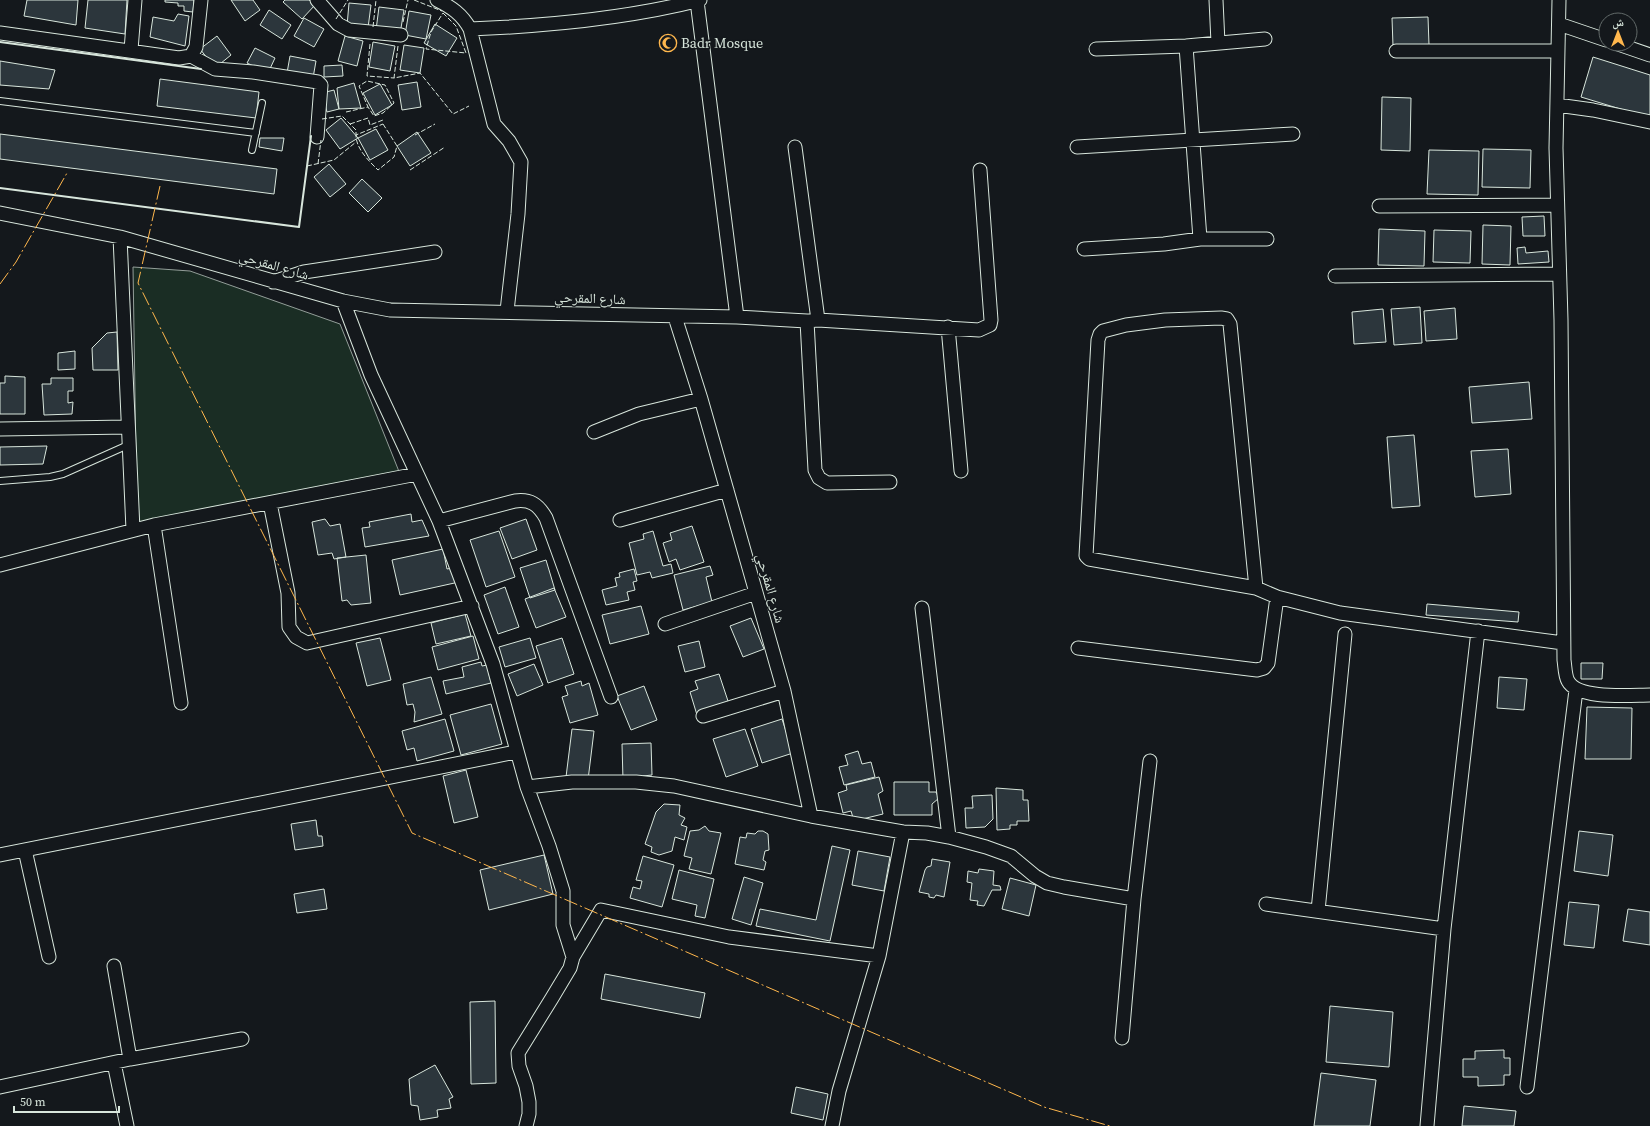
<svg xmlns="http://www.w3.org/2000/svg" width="1650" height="1126" font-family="'Source Serif 4','Noto Naskh Arabic',serif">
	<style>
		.green { fill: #1a2d24; stroke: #939e99 }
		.building { fill: #2c363c; stroke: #d8e6dc }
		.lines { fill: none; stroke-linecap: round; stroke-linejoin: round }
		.service-casing { stroke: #d8e6dc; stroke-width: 8 }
		.minor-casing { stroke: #d8e6dc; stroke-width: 15 }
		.service { stroke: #14181c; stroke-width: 6 }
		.minor { stroke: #14181c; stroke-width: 13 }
		.fence { stroke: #d8e6dc; stroke-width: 1; stroke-dasharray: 5 2; stroke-linecap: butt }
		.wall { stroke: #d8e6dc; stroke-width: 2 }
		.power { stroke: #ffb74d; stroke-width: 1; stroke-dasharray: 14 3 2 3; stroke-linecap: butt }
		.labels { text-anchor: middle; stroke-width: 3; stroke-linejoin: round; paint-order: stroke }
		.poi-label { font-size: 14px; fill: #d8e6dc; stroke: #14181c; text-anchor: start }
		.street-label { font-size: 14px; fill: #d8e6dc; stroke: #14181c }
	</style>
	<rect width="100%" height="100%" fill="#14181c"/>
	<path class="green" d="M133,267l57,4 150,53 60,150 -263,49z"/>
	<path class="building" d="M27,0h51l-2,25 -52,-9z
		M88,0h39l-2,34 -40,-6z
		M165,0h29l-1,12 -9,-1v-5h-6v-3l-13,-1z
		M231,0h22l7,10 -15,11z
		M285,0h24l6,5 -13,14 -19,-17z
		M349,3l22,2 -3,23 -21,-2z
		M379,7l25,3 -4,24 -24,-4z
		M269,10l22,15 -9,14 -22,-14z
		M409,11l22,4 -5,24 -21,-4z
		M178,14l11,2 -4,30 -35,-9 3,-20 21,4z
		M1428,17l1,28 -36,1 -1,-28z
		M304,18l20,11 -10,18 -20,-11z
		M435,24l22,14 -11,18 -22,-13z
		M217,36l14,19 -16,13 -15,-19z
		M345,36l18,5 -6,25 -19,-5z
		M373,42l22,4 -5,25 -21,-4z
		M404,45l20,3 -4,25 -20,-3z
		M255,48l20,10 -7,15 -21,-10z
		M290,56l26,5 -3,17 -26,-5z
		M1593,57l57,18v43l-69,-21z
		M0,61l55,9 -6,19 -49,-4z
		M342,65l1,11 -19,1v-11z
		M160,79l99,13 -3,26 -99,-12z
		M417,82l4,25 -19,3 -4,-25z
		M354,83l7,25 -22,1 -2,-21z
		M380,84l12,21 -17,10 -12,-22z
		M334,90l5,19 -12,3 -5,-19z
		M1382,97l29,1 -1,53 -29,-1z
		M341,118l17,20 -18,11 -14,-19z
		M376,129l12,21 -18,10 -12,-22z
		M417,132l14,21 -21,13 -13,-20z
		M0,134l277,35 -3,25 -274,-35z
		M260,138h24l-2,13 -23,-4z
		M1483,149l48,1 -1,38 -48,-1z
		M1429,150l50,1 -1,44 -51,-1z
		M329,164l17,20 -16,13 -16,-20z
		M362,179l20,19 -14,14 -19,-19z
		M1544,216l1,20h-22l-1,-19z
		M1483,225l28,1 -1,39 -28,-1z
		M1379,229l46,2 -1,35 -46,-1z
		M1434,230l37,1 -1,32 -37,-1z
		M1525,247l1,6 22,-2 1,11 -31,2 -1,-16z
		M1420,307l2,36 -28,2 -3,-36z
		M1455,308l2,31 -31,2 -2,-30z
		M1383,309l3,33 -32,2 -2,-32z
		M117,332l1,38h-25l-1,-22 15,-15z
		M75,351v18l-17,1v-17z
		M5,376l20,1v37h-25v-31h5z
		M51,378h22v13h-5v12l5,-1 -1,12 -28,1 -2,-31h9z
		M1529,382l3,37 -60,4 -3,-36z
		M1414,435l6,71 -28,2 -5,-71z
		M47,446l-4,18 -43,1v-18z
		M1508,449l3,45 -36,3 -4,-46z
		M411,514l1,8 10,-2 7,16 -64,11 -3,-19 8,-1 -1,-5z
		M325,519l5,7 10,-2 6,33 -12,2 -2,-6 -14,2 -6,-33z
		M526,519l11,31 -25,9 -12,-31z
		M692,526l12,36 -24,8 -4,-11 -7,3 -6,-19 9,-3 -2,-7z
		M499,531l16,46 -29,10 -16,-47z
		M653,531l10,35 8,-2 2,9 -21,5 -2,-6 -13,3 -8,-32 15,-4 -1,-5z
		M443,549l4,20 5,-1 7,14 -59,13 -8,-35z
		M366,555l5,48 -20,2 -4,-5 -5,1 -5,-43z
		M546,560l9,30 -25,8 -10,-30z
		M710,566l3,9 -7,2 6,25 -29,8 -9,-35z
		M634,569l3,12 -4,1 2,8 -8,2 2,8 -23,5 -4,-15 15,-4 -2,-8 5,-1 -1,-4z
		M505,587l14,40 -21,7 -14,-39z
		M554,588l12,29 -30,11 -11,-29z
		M1427,604l92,8 -1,10 -92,-7z
		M641,606l8,28 -39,10 -8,-29z
		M465,614l6,22 -35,8 -5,-21z
		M751,618l13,31 -21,8 -13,-31z
		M473,636l6,23 -41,11 -6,-23z
		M380,638l11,42 -24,6 -11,-43z
		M530,638l6,20 -31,9 -6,-20z
		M562,638l12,36 -26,9 -12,-37z
		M699,641l6,26 -20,5 -7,-26z
		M481,662l1,4 5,-1 4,18 -45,11 -3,-13 21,-4 -2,-10z
		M1581,663h22l-1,16h-21z
		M534,664l9,21 -26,11 -9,-22z
		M719,674l10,30 -32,11 -7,-23 8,-3 -3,-8z
		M431,677l11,37 -28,8 1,-10 -2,-8 -6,1 -4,-21z
		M1499,677l28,2 -3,31 -27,-2z
		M581,681l1,5 7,-3 9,32 -28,8 -8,-26 6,-2 -3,-9z
		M644,686l13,34 -26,10 -14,-34z
		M491,704l11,40 -41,11 -11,-40z
		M1587,707l45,1 -1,51h-46z
		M445,719l9,32 -37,10 -3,-13 -7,2 -5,-19z
		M782,719l11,34 -31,10 -11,-34z
		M572,729l22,2 -6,49 -22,-3z
		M745,729l13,37 -32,11 -13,-38z
		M651,743l1,32 -9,1v4h-20l-1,-36z
		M858,751l4,13 9,-2 4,15 -31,8 -5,-18 9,-2 -3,-10z
		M466,770l12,47 -24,6 -11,-47z
		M879,777l4,14 -5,3 5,20 -29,7 -3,-10 -8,2 -5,-20 9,-3 -1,-5z
		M894,782h35v10h7l3,6 -7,6v11h-38z
		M996,788l27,2v10h5l1,21h-12v4h-7v4l-13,1z
		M992,795l1,24 -8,8 -19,1 -1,-20h8l-1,-12z
		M664,804l16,1 -1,10 6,3 -4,7 6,2 -3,13 -9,-3 -3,14 -13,4 -8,-3 1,-5 -7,-3 11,-32z
		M316,820l2,16h4l1,10 -28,4 -4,-26z
		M705,826l4,5 12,2 -10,41 -22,-5 3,-11 -8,-2 6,-25 9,-1z
		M758,831h5l5,3 1,16 -4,1 -2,9 3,2 -2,8 -29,-6 5,-27 6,1 1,-5 8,1z
		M1579,831l34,4 -5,41 -34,-5z
		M832,846l18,4 -20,91 -74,-15 4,-17 56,11z
		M858,851l32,6 -6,34 -32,-6z
		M544,855l9,39 -64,16 -9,-40z
		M643,856l31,9 -12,42 -32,-9 3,-11 7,2 2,-8 -6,-1z
		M932,859l18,3 -6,35 -8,-2 -2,3 -5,-1v-3l-10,-2 6,-22 2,-3 4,-1z
		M979,869l15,2 -1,14 7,1 1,4h-9l-8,16 -7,-1 1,-4 -8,-1 2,-17 -5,-1 1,-11 10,2z
		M679,870l35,9 -9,39 -10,-2 2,-11 -25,-6z
		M744,877l19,6 -12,42 -19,-6z
		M1010,878l26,7 -7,31 -27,-7z
		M324,889l3,20 -30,4 -3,-19z
		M1569,902l30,3 -5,43 -30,-3z
		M1628,909l22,3v33l-27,-4z
		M605,974l100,19 -5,25 -99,-19z
		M495,1001l1,82 -25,1 -1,-82z
		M1330,1006l63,6 -4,55 -63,-5z
		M1504,1050v8h6v17h-6v10l-26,1v-9h-15v-18h12v-8z
		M435,1065l18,32 -4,2 2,9 -14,2 1,7 -18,3 -2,-14 -7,-1 -2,-26z
		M1321,1073l55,7 -6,46h-56z
		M796,1087l32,7 -5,26 -32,-7z
		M1464,1106l52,5 -2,15h-52z"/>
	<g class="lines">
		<defs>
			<path id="service" d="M0,101l256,32
				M252,150l10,-47
				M0,481l50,-4 13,-3 65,-29"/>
			<path id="minor" d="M317,0l21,24 11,6 52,5
				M437,0c14,7 25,14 33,29l24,95 15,17 12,21 -3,52 -11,97
				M1216,0l2,43
				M1559,0l-3,148 5,172 3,340c1,6 1,16 4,21 10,19 63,14 82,14
				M697,1l40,316
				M1559,24l47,16
				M470,29c77,-3 155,-10 230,-29
				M0,33l179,25 12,-2 5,-9 5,-47
				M1618,44l32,11
				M1186,46l14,193
				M1096,49l90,-3 79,-7
				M131,50l4,-50
				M1396,51h162
				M191,56l24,13 38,3 65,10 3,3 -4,52
				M1557,105l36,5 57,12
				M795,147l23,173
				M1077,147l216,-13
				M1379,206l178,-1
				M0,213l120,24 223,64 47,9 347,7 70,4 11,-1 161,10 11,-5 1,-5 -11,-150
				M120,237l13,293
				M1084,249l80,-5 36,-5h67
				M1335,276l224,-2
				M273,282l31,-10 131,-20
				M343,301l28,74 68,146 54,143 34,123 22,59 14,45v34l10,32
				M675,317l26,82 83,292 27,125
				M807,321l8,149 4,8 8,5 63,-1
				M948,327l13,144
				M0,429l128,-2
				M594,432l45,-18 62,-15
				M270,503l18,90 1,34 7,10 11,6 165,-37
				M620,520l107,-30
				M439,521l76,-20c15,-2 23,3 31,17l65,179
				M154,525l27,178
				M0,565l154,-40 263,-51
				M1256,588l-26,-264 -3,-5 -6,-1 -56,2 -39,5 -23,6 -3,3 -2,6 -12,216 3,3 167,29 21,9 63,16 223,30
				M922,608l27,229
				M665,624l91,-31
				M1078,648l179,22 7,-2 4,-5 9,-66
				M703,716l81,-25
				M527,787l45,-5h64l38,4 137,30 92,16 24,1 22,4 37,10 25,9 24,20 12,7 17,4 70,12 -12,139
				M25,850l24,107
				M0,855l516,-103
				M1134,899l16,-138
				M1266,904l178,25
				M1318,911l27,-277
				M114,966l16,93
				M114,1063l13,63
				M0,1087l130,-28 112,-20
				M1527,1087l49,-397
				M526,1126l3,-12v-12l-3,-16 -7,-20 -1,-13 34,-55 18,-30 3,-11 28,-47 128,27 150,19
				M832,1126l7,-35 40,-135 24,-124
				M1427,1126l17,-197 34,-298"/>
		</defs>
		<use href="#service" class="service-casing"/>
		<use href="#minor" class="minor-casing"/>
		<use href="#service" class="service"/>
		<use href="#minor" class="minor"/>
		<path class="fence" d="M414,0l28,11
			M443,13l13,13 10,27 -40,-4 5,-17z
			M336,19l12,-19
			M403,22l5,-22
			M373,27l3,-27
			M370,44l-3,32 27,2
			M398,46l-4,32 26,-5 33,41 16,-8
			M346,112l22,-5 -9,-21 8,-5 18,4 9,18 -11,10 -9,3 -6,-9
			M322,119l20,-3 14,14v6
			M350,124l18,-6 2,7 13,-5
			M383,124l14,22 -3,11 -16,13c-9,-9 -22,-21 -22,-35z
			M415,135l20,-11
			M318,164l3,-24
			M307,166l27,-6 22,-18
			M410,170l35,-23"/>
		<path class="wall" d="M0,42l201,27
			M0,188l299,39 12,-91"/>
		<path class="power" d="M160,186l-22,97 274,550 632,274 66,19
			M0,284l16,-22 51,-89"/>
	</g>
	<defs>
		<symbol id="mosque-ring" viewBox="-11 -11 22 22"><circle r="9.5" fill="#14181c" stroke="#ffb74d" stroke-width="1.5"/><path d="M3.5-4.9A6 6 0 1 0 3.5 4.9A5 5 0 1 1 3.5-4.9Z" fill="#ffb74d"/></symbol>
	</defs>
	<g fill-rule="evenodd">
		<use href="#mosque-ring" x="658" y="33" width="20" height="20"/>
	</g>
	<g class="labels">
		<g class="poi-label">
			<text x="681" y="48">Badr Mosque</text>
		</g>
		<g class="street-label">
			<text transform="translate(274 265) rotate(16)" y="5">شارع المقرحي</text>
			<text transform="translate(590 298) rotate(2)" y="5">شارع المقرحي</text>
			<text transform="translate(771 588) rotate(74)" y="5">شارع المقرحي</text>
		</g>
	</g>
	<g transform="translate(1618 32)"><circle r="19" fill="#14181c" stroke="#626a69"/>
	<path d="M0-3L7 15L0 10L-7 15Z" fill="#ffb74d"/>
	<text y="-6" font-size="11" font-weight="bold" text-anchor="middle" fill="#d8e6dc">ش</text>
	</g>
	<path d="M14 1106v6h105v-6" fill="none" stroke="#d8e6dc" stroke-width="2"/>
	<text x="20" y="1106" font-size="12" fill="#d8e6dc" stroke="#14181c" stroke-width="3" paint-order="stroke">50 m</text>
</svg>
